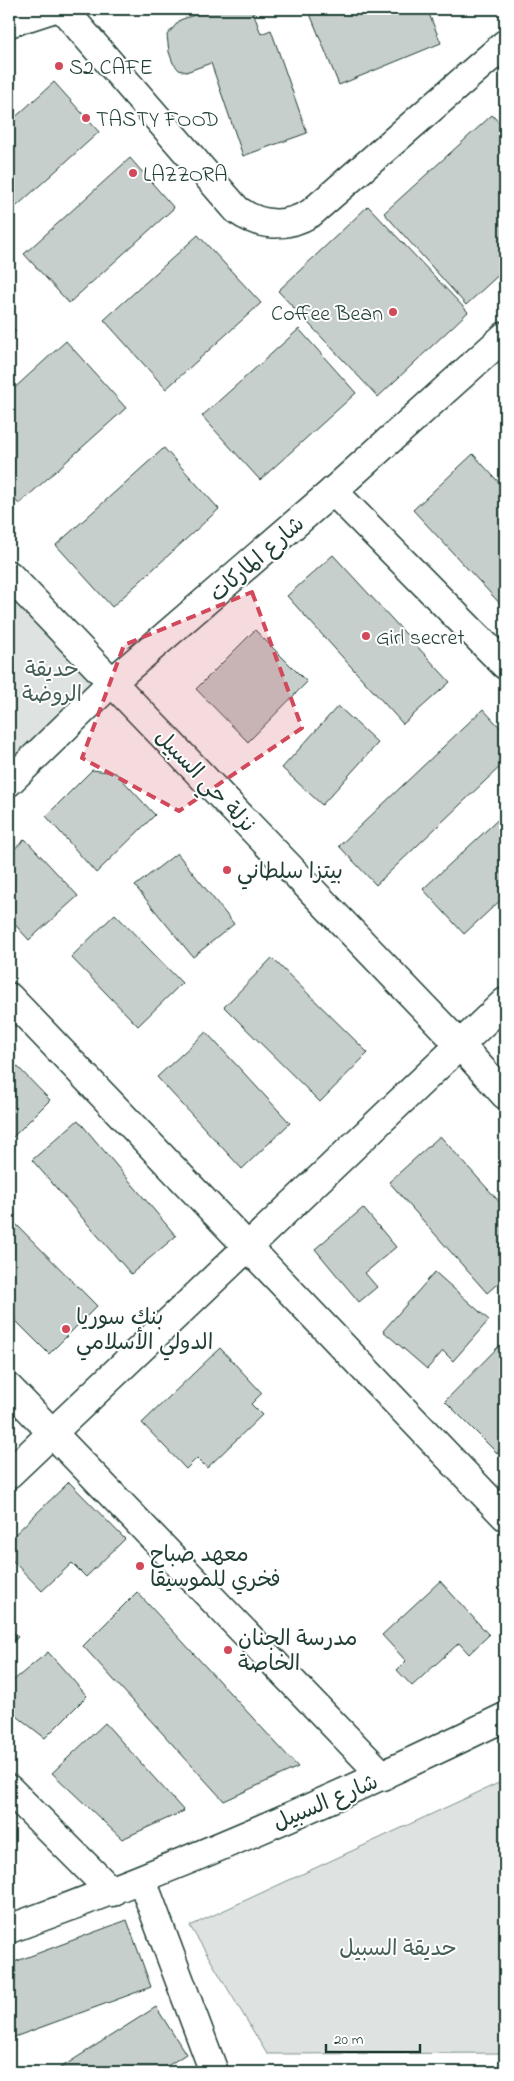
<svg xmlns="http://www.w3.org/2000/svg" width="514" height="2081" font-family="'Indie Flower','Playpen Sans Arabic',sans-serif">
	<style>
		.green { fill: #dee3e2; stroke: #7e908b }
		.building { fill: #c7cfcc; stroke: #1f3d34 }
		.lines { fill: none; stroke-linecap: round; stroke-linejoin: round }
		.street-casing { stroke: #1f3d34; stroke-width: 31 }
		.secondary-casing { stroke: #1f3d34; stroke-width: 31 }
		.street { stroke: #fff; stroke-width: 28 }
		.secondary { stroke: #fff; stroke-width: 28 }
		.marked { fill: #d1495b; fill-opacity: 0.2; stroke: #d1495b; stroke-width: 4; stroke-dasharray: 10 6; stroke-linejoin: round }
		.poi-dot { fill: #d1495b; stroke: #fff; stroke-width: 2 }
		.labels { text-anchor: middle; stroke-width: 4; stroke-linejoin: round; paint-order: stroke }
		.poi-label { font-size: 22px; fill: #1f3d34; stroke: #fff; text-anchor: start }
		.street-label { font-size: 22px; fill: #1f3d34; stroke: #fff }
		.park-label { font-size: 22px; fill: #455e57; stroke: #fff }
	</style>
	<rect width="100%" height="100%" fill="#fff"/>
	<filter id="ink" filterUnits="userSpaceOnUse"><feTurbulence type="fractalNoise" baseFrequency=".02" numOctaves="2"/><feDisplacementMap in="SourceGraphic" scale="10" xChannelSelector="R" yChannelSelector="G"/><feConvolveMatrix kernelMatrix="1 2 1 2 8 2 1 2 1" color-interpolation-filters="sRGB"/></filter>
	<g filter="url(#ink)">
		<path class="green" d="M9,575l103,107 -103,100z
			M505,1780v273l-238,1 -77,-128z"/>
		<path class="building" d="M211,9h41l9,25 10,-4 36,103 -64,23 -32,-93 -25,9 -7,-2 -6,-7 -4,-11 -2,-17 13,-15z
			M308,9h119l14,34 -102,42z
			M54,82l45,50 -90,81v-90z
			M492,115l13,14v140l-39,36 -82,-92z
			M130,158l44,50 -105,95 -45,-49z
			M368,206l100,106 -90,85 -100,-106z
			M198,235l63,68 -95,86 -62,-69z
			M9,323l7,8 -7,7z
			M299,329l57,64 -96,87 -58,-64z
			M66,341l60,67 -107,96 -10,-11v-100z
			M164,448l55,61 -107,98 -56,-62z
			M473,454l32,35v120l-92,-99z
			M333,555l117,127 -47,42 -116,-128z
			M255,630l52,52 -59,60 -52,-53z
			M338,706l40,37 -56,62 -40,-37z
			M483,709l22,24v29l-129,123 -37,-39z
			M92,770l24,3 39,42 -59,58 -50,-57z
			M505,813v83l-41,38 -41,-45z
			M25,839l53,57 -49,44 -20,-22v-64z
			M177,853l57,71 -41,33 -58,-71z
			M115,914l67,69 -44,43 -67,-69z
			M272,958l96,95 -48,49 -96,-95z
			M206,1032l84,91 -48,46 -85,-92z
			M13,1062l37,38 -41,41v-75z
			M78,1120l98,116 -45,38 -99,-114z
			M440,1136l65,72v69l-18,16 -98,-111z
			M363,1208l33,39 -31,26 12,14 -18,15 -44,-53z
			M9,1217l88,89 -48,48 -40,-40z
			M435,1272l54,48 -36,41 -10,-10 -16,18 -44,-38z
			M505,1340v105l-8,8 -52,-52z
			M220,1348l42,45 -11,11 11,11 -55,53 -10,-10 -11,11 -44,-46z
			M69,1482l56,57 -39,38 -14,-14 -30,28 -33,-34v-17z
			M440,1581l49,54 -20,19 -10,-11 -47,43 -15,-16 9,-9 -24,-26z
			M137,1592l161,175 -74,34 -141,-155z
			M9,1627l9,10 -9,9z
			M48,1652l39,44 -42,42 -36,-28v-26z
			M105,1723l79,88 -62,28 -70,-66z
			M127,1920l24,67 -142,52v-75z
			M156,2007l30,47 -28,18h-104z"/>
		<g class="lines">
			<defs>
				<path id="street" d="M63,9l174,201c24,17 49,18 74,3l194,-169
					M333,491l172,174
					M9,575l451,470 45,50
					M9,997l496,519
					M9,1388l374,388
					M9,1474l496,-472
					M9,1789l103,103
					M142,1880l72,192"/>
				<path id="secondary" d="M9,23l43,-14
					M9,782l103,-100 221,-191 172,-155
					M9,1929c169,-61 334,-133 496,-212"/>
			</defs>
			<use href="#street" class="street-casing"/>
			<use href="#secondary" class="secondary-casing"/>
			<use href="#street" class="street"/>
			<use href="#secondary" class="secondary"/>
		</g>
	</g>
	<path class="marked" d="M252,592l50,136 -123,83 -97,-53 42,-113z"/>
	<g class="poi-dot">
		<circle cx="59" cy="66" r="5"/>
		<circle cx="86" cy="118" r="5"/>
		<circle cx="133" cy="173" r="5"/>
		<circle cx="393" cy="312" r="5"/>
		<circle cx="366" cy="636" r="5"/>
		<circle cx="227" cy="870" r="5"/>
		<circle cx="66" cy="1329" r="5"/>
		<circle cx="140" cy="1566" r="5"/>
		<circle cx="228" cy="1650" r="5"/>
	</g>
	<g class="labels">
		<g class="poi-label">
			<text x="69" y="74">S2 CAFE</text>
			<text x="96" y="126">TASTY FOOD</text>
			<text x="143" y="181">LAZZORA</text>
			<text x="383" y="320" text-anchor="end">Coffee Bean</text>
			<text x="376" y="644">Girl secret</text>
			<text x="237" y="878">بيتزا سلطاني</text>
			<text x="76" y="1324">بنك سوريا<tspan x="76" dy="25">الدولي الأسلامي</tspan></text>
			<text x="150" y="1561">معهد صباح<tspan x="150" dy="25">فخري للموسيقا</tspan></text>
			<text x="238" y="1645">مدرسة الجنان<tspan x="238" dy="25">الخاصة</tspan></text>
		</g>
		<g class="street-label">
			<text transform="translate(256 558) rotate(-41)" y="8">شارع الماركات</text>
			<text transform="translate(206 780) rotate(46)" y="8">نزلة حي السبيل</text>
			<text transform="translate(325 1801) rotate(-23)" y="8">شارع السبيل</text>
		</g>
		<g class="park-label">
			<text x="52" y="676">حديقة<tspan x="52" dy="25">الروضة</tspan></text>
			<text x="398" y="1955">حديقة السبيل</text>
		</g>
	</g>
	<rect width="514" height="2081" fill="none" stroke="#fff" stroke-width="30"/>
	<rect x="15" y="15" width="484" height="2051" fill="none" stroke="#1f3d34" stroke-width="2" filter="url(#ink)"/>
	<path d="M326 2044v8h94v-8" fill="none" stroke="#1f3d34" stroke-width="2.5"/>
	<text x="334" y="2044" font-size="15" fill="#1f3d34" stroke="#ffffff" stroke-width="4" paint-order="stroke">20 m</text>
</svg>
